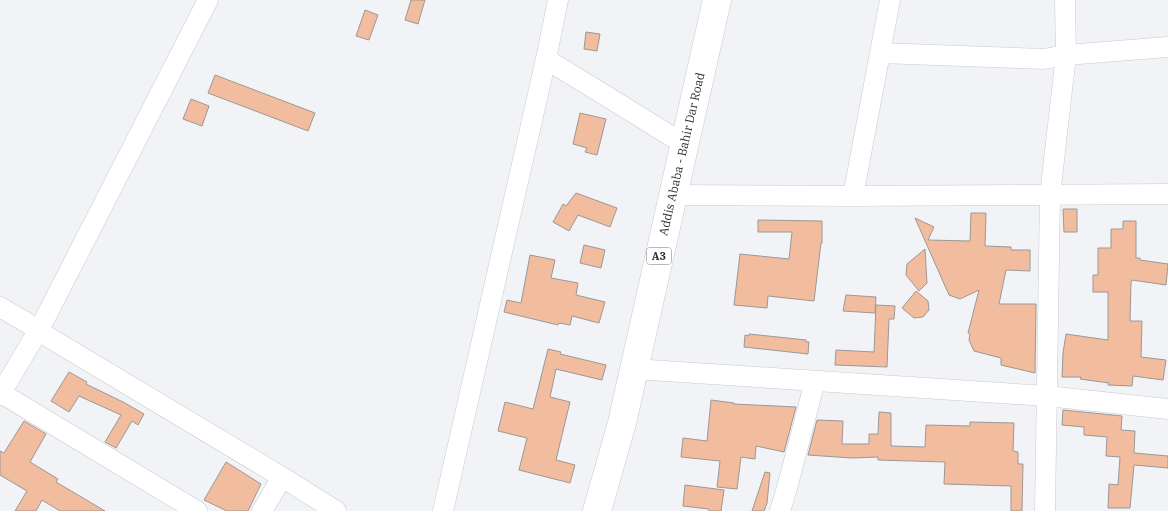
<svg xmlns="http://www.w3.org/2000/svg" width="1168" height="511" font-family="'IBM Plex Serif',serif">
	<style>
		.building { fill: #f2bc9f; stroke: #9c9896 }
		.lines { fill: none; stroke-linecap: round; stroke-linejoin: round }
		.minor-casing { stroke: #c9cace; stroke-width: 21 }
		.highway-casing { stroke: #c9cace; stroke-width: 29 }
		.minor { stroke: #fff; stroke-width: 20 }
		.highway { stroke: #fff; stroke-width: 28 }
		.labels { text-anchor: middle; stroke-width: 4; stroke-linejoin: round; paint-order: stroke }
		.shield { fill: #fff; stroke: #6e6e6f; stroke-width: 1 }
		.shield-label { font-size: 11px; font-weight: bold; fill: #303031 }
		.street-label { font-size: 12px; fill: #303031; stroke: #fff }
	</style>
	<rect width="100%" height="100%" fill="#f1f3f6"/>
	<path class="building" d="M411,0h14l-7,24 -13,-4z
		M365,10l13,5 -9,25 -13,-4z
		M586,32l14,2 -3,17 -13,-2z
		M215,75l100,38 -7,18 -100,-38z
		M191,99l18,7 -7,20 -19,-7z
		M580,113l26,6 -9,36 -12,-3 2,-4 -14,-4z
		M576,193l41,15 -7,19 -32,-12 -9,16 -16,-9 10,-18 3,2z
		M1063,209h14v23h-13z
		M971,213h15l-1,33 26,1v3h19v21l-24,-1 -7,34h37l-1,69 -34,-8v-7l-27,-7 -5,-11 1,-6 -2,-1 11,-43 -19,9 -11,-4 -34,-77 19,9 -6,13 42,1z
		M758,220l64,1v22h-1l-7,58 -46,-5 -1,12 -33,-3 6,-51 49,5 3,-27h-34z
		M1123,221h13v37h4v2l28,4 -2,21 -34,-5 -1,3 -1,38h12l-1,36 25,3 -3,20 -30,-4 -1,10 -24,-1 1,-2 -29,-4 1,-2h-19l1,-24 3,-19 42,6v-48h-15v-17h5v-27h13v-19h12z
		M584,245l21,5 -4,18 -21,-5z
		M925,249l2,34 -8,8 -13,-16 1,-11z
		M530,255l25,5 -4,18 27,5 -2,12 29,7 -6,21 -27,-7 -2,9 -11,-2 -1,2 -54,-13 3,-12 14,3z
		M916,291l12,10 1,9 -6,7 -9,1 -12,-10z
		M846,295l30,2 -1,16 -32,-2z
		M876,305l19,1 -1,13h-5l-2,48 -52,-2 1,-15 38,2z
		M749,334l57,6v2h3l-1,12 -64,-7 1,-12 4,1z
		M548,349l13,3 -1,2 46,11 -4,15 -46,-11 -6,28 20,5 -14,58 19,5 -5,18 -51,-13 8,-32 -29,-7 7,-29 28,7z
		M69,372l18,10 -1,2 39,19 19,11 -6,11 -6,-4 -16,27 -11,-6 16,-27 -42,-19 -10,16 -18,-11z
		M711,400l23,3v1l62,3 -12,45 -28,-6 -1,13 -14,-2 -4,32 -20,-2 3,-26 -39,-4 2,-19 24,3z
		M1063,410l59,6 -1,14 14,1 -1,22 34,3v12l-34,-3 -4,43h-22l1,-24 9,1 2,-28 -14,-1 1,-19 -23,-2v-8l-22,-2z
		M879,412l12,1v33l34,1 1,-22 44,1v-4l44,1 -1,28 5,1v12h5l-1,47h-11v-25l-67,-2 1,-22 -67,-2v-3l-26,1 -44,-3 9,-35 26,1 -1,23h27v-10h9z
		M24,421l22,13 -16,28 28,17 -2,3 49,29h-45l-18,-11 -6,11h-21l12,-20 -27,-16v-24l4,2z
		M226,462l35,22 -13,27h-21l-23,-11z
		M765,472l5,1 -3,30 -3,8h-12z
		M685,485l39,5 -3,21h-12v-2l-26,-3z"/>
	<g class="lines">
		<defs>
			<path id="minor" d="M880,53l164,6 22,-4 102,-8
				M546,59l138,85
				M673,195l180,1 315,-2
				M853,196l37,-196
				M0,307l39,23 169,-330
				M634,369l413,27 121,13
				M1,393l196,118
				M0,395l38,-64 244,146 54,34
				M262,511l20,-34
				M443,511l103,-452 12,-59
				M780,511l7,-23 28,-107
				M1045,511l5,-316 16,-140 -1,-55"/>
			<path id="highway" d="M597,511l25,-88 95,-423"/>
		</defs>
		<use href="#minor" class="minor-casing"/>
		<use href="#highway" class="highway-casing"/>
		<use href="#minor" class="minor"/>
		<use href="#highway" class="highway"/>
	</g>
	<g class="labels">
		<rect class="shield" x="646.5" y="247.5" width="25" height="17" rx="4"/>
		<g class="shield-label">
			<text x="659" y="260">A3</text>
		</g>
		<g class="street-label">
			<text transform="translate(682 154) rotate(-77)" y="4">Addis Ababa - Bahir Dar Road</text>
		</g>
	</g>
</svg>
